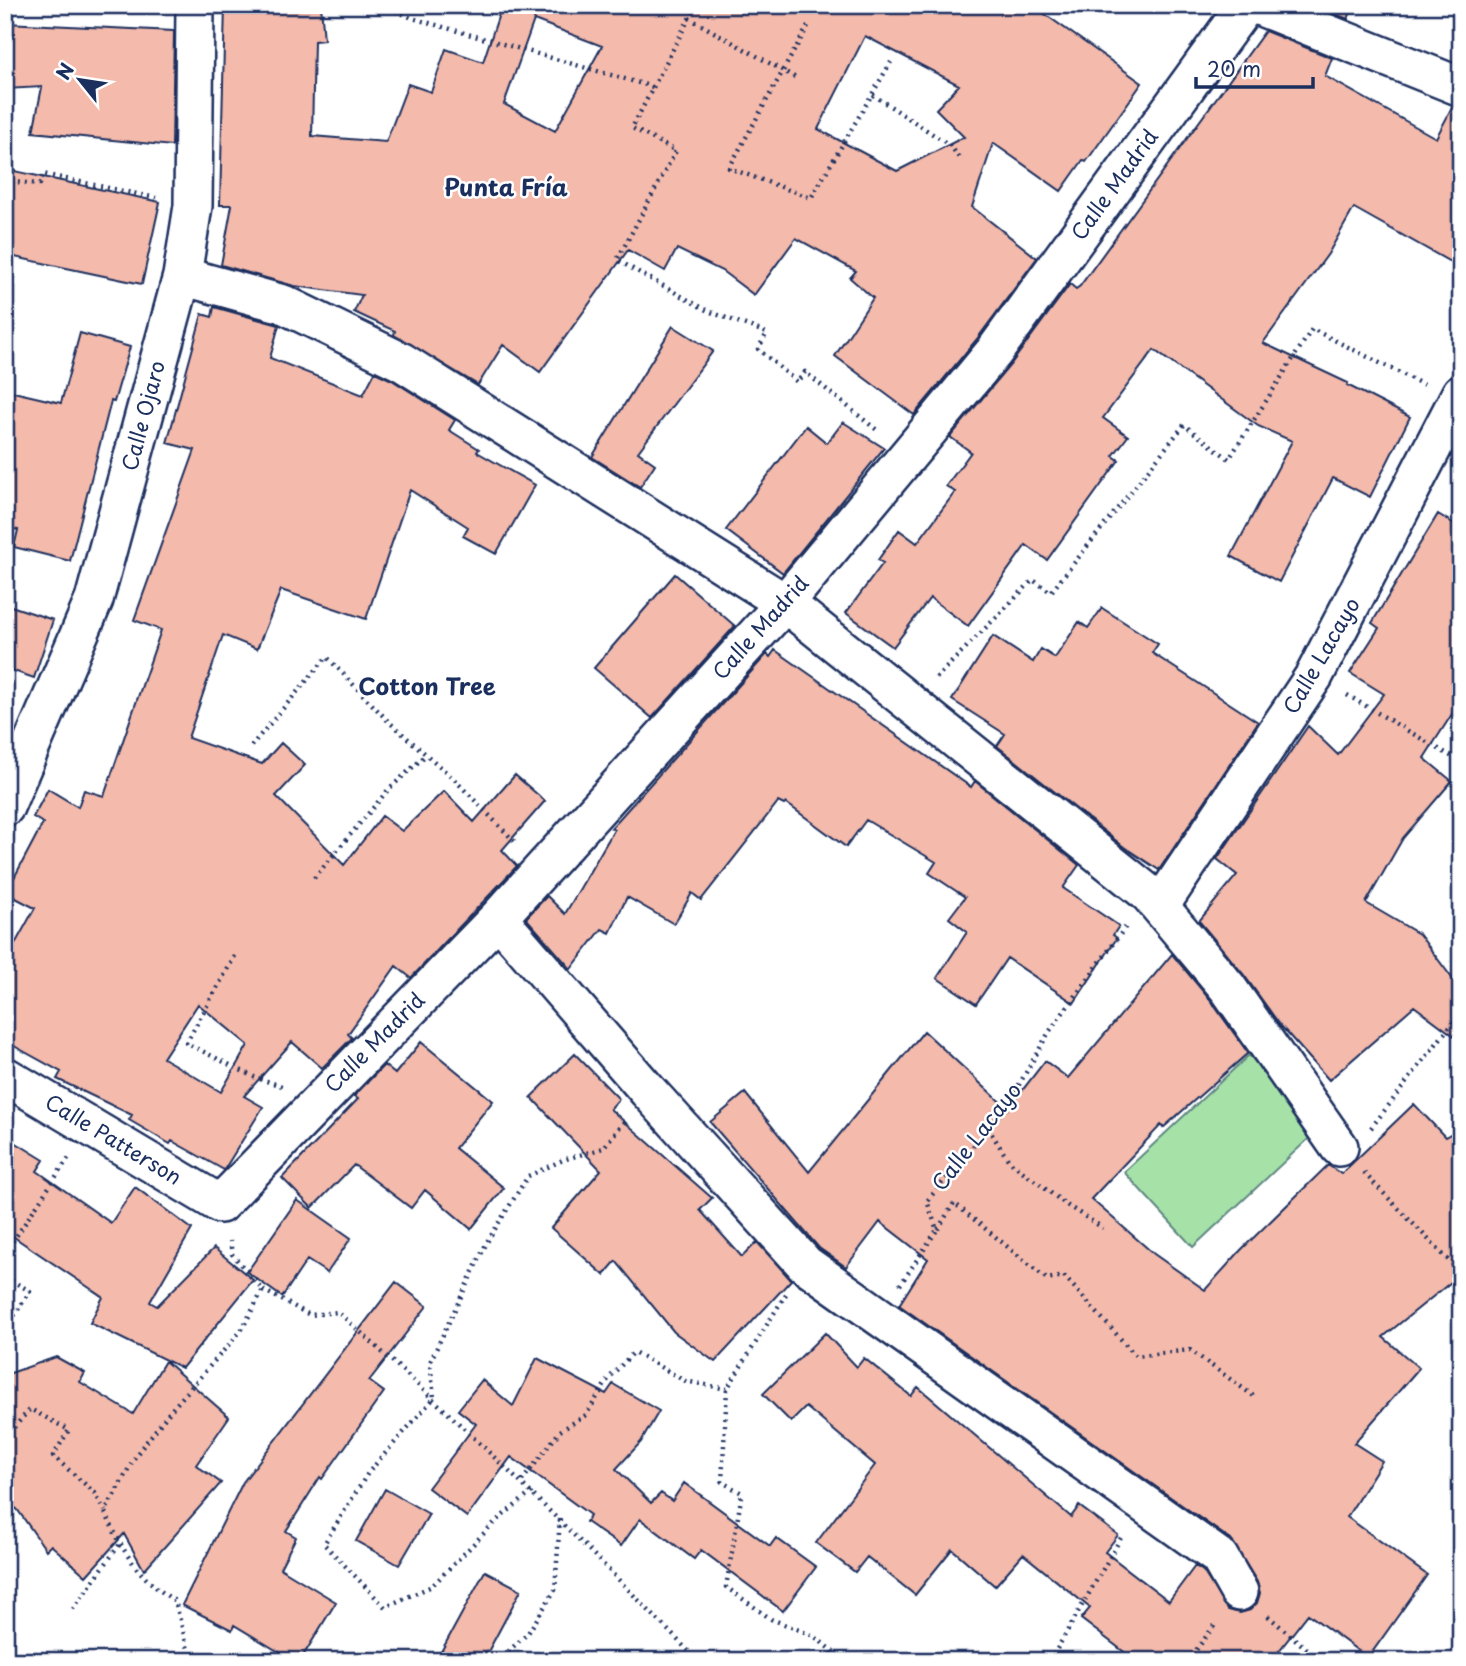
<svg xmlns="http://www.w3.org/2000/svg" width="1466" height="1666" font-family="'Playpen Sans',sans-serif">
	<style>
		.green { fill: #a6e2a8; stroke: #608883; stroke-width: 2 }
		.building { fill: #f4baab; stroke: #1b2f5e; stroke-width: 2; fill-rule: evenodd }
		.lines { fill: none; stroke-linecap: round; stroke-linejoin: round }
		.minor-casing { stroke: #1b2f5e; stroke-width: 42 }
		.path { stroke: #1b2f5e; stroke-width: 4.5; stroke-dasharray: 2 5; stroke-linecap: butt }
		.minor { stroke: #fff; stroke-width: 37 }
		.labels { text-anchor: middle; stroke-width: 5; stroke-linejoin: round; paint-order: stroke }
		.street-label { font-size: 21px; fill: #1b2f5e; stroke: #fff }
		.neighbourhood-label { font-size: 23px; font-weight: bold; fill: #1b2f5e; stroke: #fff }
	</style>
	<rect width="100%" height="100%" fill="#fff"/>
	<filter id="ink" filterUnits="userSpaceOnUse"><feTurbulence type="fractalNoise" baseFrequency=".0143" numOctaves="2"/><feDisplacementMap in="SourceGraphic" scale="14" xChannelSelector="R" yChannelSelector="G"/><feConvolveMatrix kernelMatrix="1 2 1 2 8 2 1 2 1" color-interpolation-filters="sRGB"/></filter>
	<g filter="url(#ink)">
		<path class="green" d="M1249,1055l69,75 -125,117 -69,-75z"/>
		<path class="building" d="M225,5h96l3,35 -10,1 -2,95 74,6 22,-58 23,8 15,-43 37,13 19,-57h530l110,78 -56,79 -3,-2 -22,31 -68,-48 -21,64 65,51 -60,81 -63,76 -79,-59 38,-58 -23,-20 6,-7 -60,-33 -42,57 -32,-24 -45,-22 -12,22 -37,-21 -88,122 -37,-27 -25,40 -84,-50 1,-4 -41,-19 8,-17 -68,-9 -73,-21 11,-60h-12zM534,20l68,26 -47,85 -51,-27zM865,36l94,49 -23,24 28,28 -67,34 -79,-42z
			M1313,5h41l-6,14z
			M5,23l169,8 -2,115 -139,-14 9,-45 -37,2z
			M1265,31l67,27 -7,18 111,62 17,-32 8,1v161l-107,-60 -26,46 -65,89 85,40 -1,2 63,32 -40,80 -37,-19 -54,104 -48,-26 61,-115 -34,-15 -104,-76 -51,68 25,18 -15,20 6,4 -72,100 -21,-15 -58,81 -38,-28 -37,49 -47,-34 37,-50 -5,-3 21,-30 18,13 38,-51 -9,-6 25,-34 -21,-15 61,-73 59,-80 6,5 4,-3z
			M5,169l155,33 -18,82 -137,-29z
			M214,307l65,18 -9,33 93,37 12,-23 17,8 63,40 -6,10 30,19 -2,3 58,33 -39,69 -33,-18 5,-9 -58,-37 -44,129 -85,-29 -24,59 -34,-14 -35,103 74,26 19,-21 24,22 -29,31 68,69 38,-49 20,15 42,-40 30,31 41,-47 30,26 -43,49 15,16 -106,112 -15,-12 -48,68 4,4 -30,30 -30,-26 -48,54 19,11 -39,63 -52,-29 -2,3 -41,-24 3,-5 -75,-36 4,-7 -56,-31v-79l30,-54 -29,-15 37,-70 -10,-6 15,-28 30,18 6,-17 20,6 57,-166 -27,-10 61,-170 -28,-7 35,-129 10,3zM198,1004l50,41 -27,47 -58,-34z
			M673,326l40,25 -75,101 17,12 -15,23 -48,-30z
			M80,333l50,14 -16,55 -3,-1 -41,160 -56,-14 4,-17 -13,-3v-137l56,13z
			M843,422l41,26 -101,125 -57,-43 80,-104 21,17z
			M1438,514l23,14v172l-37,58 28,23 -49,57 -37,65 53,31 42,56v51l-47,-35 -85,74 -49,-55 -36,-50 -45,-54 38,-46 -20,-16 91,-133 30,29 46,-61 -34,-21 29,-45 -7,-5z
			M675,574l60,52 -83,92 -58,-50z
			M5,604l48,16 -19,58 -29,-10z
			M1102,608l56,36 -6,9 106,69 -99,148 -35,-23 -127,-101 8,-12 -53,-34 41,-64 40,26 8,-13 14,9 24,-36 9,6z
			M775,650l196,137 4,-6 104,84 -16,23 56,38 -6,9 4,3 -43,65 -67,-45 -31,46 -39,-26 30,-46 -18,-14 16,-21 -36,-24 7,-11 -70,-42 -20,27 -60,-44 -2,2 -6,-3 -77,98 -9,-7 -18,31 -47,-27 -17,36 -8,-4 -31,40 -45,-51 21,-22 18,18 49,-84 -3,-2 156,-174 3,3z
			M1172,954l39,47 37,52 -85,75 -2,-3 -70,74 63,55 51,36 36,-40 87,-85 13,9 73,-70 31,33 16,-9v146l-78,63 36,31 -65,75 28,18 -35,56 80,58 -59,83 -60,-44 -37,47h-135l-55,-42 9,-11 -67,-54 -28,32 -43,-37 -37,46 -48,-38 -12,15 -39,-29 59,-78 -69,-58 -15,15 -28,-28 62,-61 32,34 7,-9 47,38 7,-9 153,130 8,-11 39,29 -13,17 64,49 26,-35 8,5 25,39 12,3 10,-3 7,-7 3,-10 -3,-11 -26,-42 -332,-235 29,-46 -48,-37 -34,45 -27,-19 -109,-126 35,-29 64,79 115,-141 84,78 37,-48 23,17z
			M421,1042l72,59 -38,47 49,40 -33,41 -46,-39 -14,18 -57,-43 -42,43 -30,-30 76,-79 -4,-3 30,-31 11,9z
			M575,1054l44,45 -9,10 102,89 -12,12 42,47 15,-15 34,38 -76,82 -41,-30 -58,-71 -12,14 -53,-47 50,-58 -70,-73z
			M5,1136l39,24 -7,11 74,52 24,-36 57,42 -42,73 7,4 57,-58 39,32 -71,88 -92,-45 13,-26 -98,-66z
			M297,1200l54,38 -24,35 -20,-13 -25,37 -35,-25z
			M396,1282l31,24 -58,75 15,11 -62,87 -2,-2 -34,54 10,6 -16,31 56,34 -36,59h-6l-60,-36 -2,5 -50,-25 61,-123z
			M56,1357l29,16 -5,9 53,32 32,-53 64,56 -33,48 25,18 -77,87 -20,-36 -38,42 -35,-31 -5,5 -29,-41 -12,-6v-128z
			M537,1358l69,36 7,-10 46,27 -18,31 -25,27 35,34 10,-10 11,8 12,-18 86,63 6,-8 40,29 -33,44 -82,-61 -7,9 -54,-40 -19,27 -35,-24 4,-7 -79,-58 -44,60 -39,-29 48,-64 -18,-14 24,-30 31,26z
			M385,1489l44,25 -30,51 -43,-24z
			M485,1571l36,19 -38,71h-47z"/>
		<g class="lines">
			<defs>
				<path id="minor" d="M1256,5l205,82
					M182,276l101,28 119,58 383,241 364,291 79,94 111,159
					M5,807l89,-207 88,-324 11,-70 2,-201
					M1160,906l154,-230 147,-283
					M498,918l150,173 157,173 414,293 20,35
					M5,1076l215,128 278,-286 287,-315 209,-251 252,-347"/>
			</defs>
			<use href="#minor" class="minor-casing"/>
			<path class="path" d="M383,5l29,13 241,69
				M696,5l-64,123 44,23 -59,109 91,51 59,22 -9,16 39,33 8,-10 73,59
				M689,18l107,60
				M808,26l-79,142 82,30 80,-136
				M873,95l78,51 8,12
				M5,190l6,1 1,-9 28,2 3,-10 113,24
				M936,678l97,-98 18,12 133,-167 45,34 83,-130 112,56
				M5,680l10,4
				M1347,695l114,67
				M251,746l76,-89 61,64 66,58 63,65
				M1461,790l-3,4 3,3
				M314,878l74,-88 38,-35
				M235,956l-49,87 68,34 28,9
				M988,1128l21,33 59,45 35,22
				M1371,1128l90,-116
				M1364,1173l97,100
				M938,1229l16,-26 93,76 17,-3 72,80 54,-6 65,47
				M5,1253l64,-96
				M5,1277l25,14 -25,39
				M900,1285l37,-55 -10,-29 80,-95 42,-74 78,-107
				M263,1290l47,25 28,-3c125,112 244,229 360,349
				M786,1294l-59,95 -5,93 20,11 -16,94 45,32 43,17 30,25
				M5,1438l25,-29 39,21 -16,26 42,37 10,18
				M522,1481l38,-50 26,-16 23,-37 25,-26 51,29 42,8
				M532,1492l-36,29 -64,65 -47,21 -61,-63 44,-71 66,-75 -4,-36 57,-120 41,-66 35,-16 40,-12 21,-26
				M73,1609l47,-65
				M1268,1616l53,45
				M191,1661l-16,-60c-39,-25 -51,-48 -70,-89l31,-57 36,-46 69,-78 22,-41 -31,-36 -2,-13
				M498,1661l30,-28 27,-43 5,-72
				M1050,1661l72,-125
				M1188,1661l29,-39"/>
			<use href="#minor" class="minor"/>
		</g>
	</g>
	<g class="labels">
		<g class="street-label">
			<text transform="translate(1115 185) rotate(-54)" y="7">Calle Madrid</text>
			<text transform="translate(144 416) rotate(-75)" y="7">Calle Ojaro</text>
			<text transform="translate(761 628) rotate(-48)" y="7">Calle Madrid</text>
			<text transform="translate(1322 656) rotate(-60)" y="7">Calle Lacayo</text>
			<text transform="translate(375 1043) rotate(-45)" y="7">Calle Madrid</text>
			<text transform="translate(977 1137) rotate(-52)" y="7">Calle Lacayo</text>
			<text transform="translate(113 1140) rotate(31)" y="7">Calle Patterson</text>
		</g>
		<g class="neighbourhood-label">
			<text x="506" y="196">Punta Fría</text>
			<text x="427" y="695">Cotton Tree</text>
		</g>
	</g>
	<rect width="1466" height="1666" fill="none" stroke="#fff" stroke-width="28"/>
	<rect x="14" y="14" width="1438" height="1638" fill="none" stroke="#1b2f5e" stroke-width="2.5" filter="url(#ink)"/>
	<g transform="translate(80 80) rotate(300)" stroke="#ffffff" stroke-width="5" paint-order="stroke">
	<path d="M0-5L12 26L0 18L-12 26Z" fill="#1b2f5e"/>
	<text y="-10" font-size="19" font-weight="bold" text-anchor="middle" fill="#1b2f5e">N</text>
	</g>
	<path d="M1196 77v10h117v-10" fill="none" stroke="#1b2f5e" stroke-width="3.5"/>
	<text x="1207" y="77" font-size="21" fill="#1b2f5e" stroke="#ffffff" stroke-width="5" paint-order="stroke">20 m</text>
</svg>
